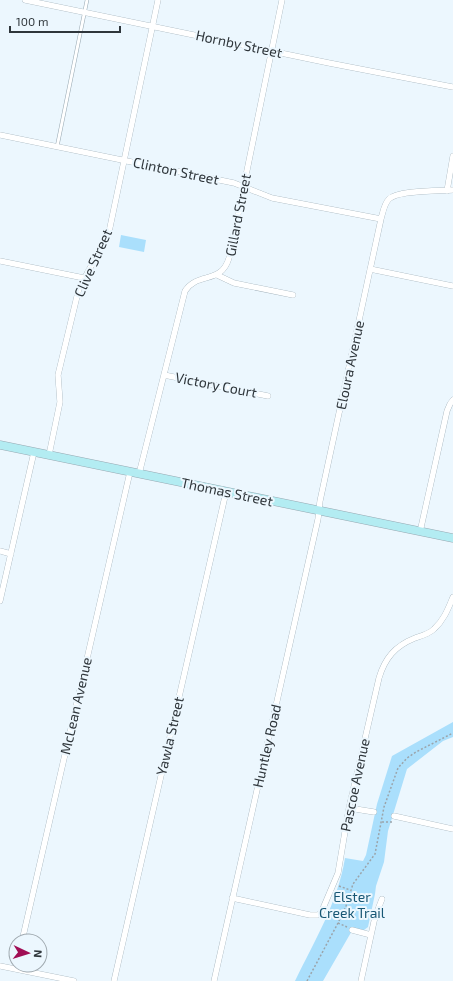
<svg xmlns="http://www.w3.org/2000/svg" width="453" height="981" font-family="'Exo 2',sans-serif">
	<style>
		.green { fill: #aadffc }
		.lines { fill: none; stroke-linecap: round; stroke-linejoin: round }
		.lane-casing { stroke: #97a8b2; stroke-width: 4 }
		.street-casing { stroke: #97a8b2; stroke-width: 6 }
		.secondary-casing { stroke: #97a8b2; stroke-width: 9 }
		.path { stroke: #9ba4aa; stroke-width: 1.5; stroke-dasharray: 2 2; stroke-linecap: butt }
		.lane { stroke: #fff; stroke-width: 3 }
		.street { stroke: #fff; stroke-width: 5.5 }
		.secondary { stroke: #b3ecf2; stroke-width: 8 }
		.labels { text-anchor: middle; stroke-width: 4; stroke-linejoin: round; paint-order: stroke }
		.street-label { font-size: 14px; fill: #2f363b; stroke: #ecf7fe }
		.park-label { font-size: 14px; fill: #165674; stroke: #ecf7fe }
	</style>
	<rect width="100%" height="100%" fill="#ecf7fe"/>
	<path class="green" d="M121,235l25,5 -2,12 -25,-5z
		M453,722v15l-10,4 -36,28 -19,62 -4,31 -8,24 -1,8 -7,33 -4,3 -11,-1 -30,52h-28c19,-39 43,-79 50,-123l18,3 3,-6 11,-51 15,-48z"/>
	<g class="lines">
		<defs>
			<path id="lane" d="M57,147l30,-147"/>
			<path id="street" d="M25,0l304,63 124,24
				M0,135l234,48 38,15 109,21c2,-7 3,-15 8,-20 9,-9 50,-8 64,-9
				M447,191l6,-35
				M0,261l84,17
				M370,269l83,17
				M217,275l17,8 59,12
				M164,375l104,21
				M49,455l11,-53 -2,-27 21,-87 26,-47 4,-9 49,-232
				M139,474l46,-183c13,-20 36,-6 44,-33l53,-258
				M420,532l27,-121 3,-7 3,-4
				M0,551l11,3
				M0,601l34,-149
				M349,808l25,4
				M394,816l59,13
				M232,898l78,17h8l3,-2 17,-40 11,-65 30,-130c6,-20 16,-32 36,-40 6,-2 14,-4 19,-9 10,-9 14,-20 19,-32
				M352,930l19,5
				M22,941l108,-469
				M0,966l74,15
				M114,981l112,-489
				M214,981l104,-462 2,-18 61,-282
				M361,981l14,-64 7,-18"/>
			<path id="secondary" d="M0,445l453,93"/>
		</defs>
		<use href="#lane" class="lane-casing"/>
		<use href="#street" class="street-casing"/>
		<use href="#secondary" class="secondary-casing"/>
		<path class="path" d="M382,822h10
			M339,886l11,4
			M338,923l9,4
			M307,981l31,-58 8,-17 7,-22 22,-30 9,-47 14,-39 9,-10 9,-6 37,-19"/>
		<use href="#lane" class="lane"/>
		<use href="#street" class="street"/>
		<use href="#secondary" class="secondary"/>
	</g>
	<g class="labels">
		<g class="street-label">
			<text transform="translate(239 44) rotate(12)" y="5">Hornby Street</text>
			<text transform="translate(176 171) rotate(12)" y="5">Clinton Street</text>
			<text transform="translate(238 215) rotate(-79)" y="5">Gillard Street</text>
			<text transform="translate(93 263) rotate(-66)" y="5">Clive Street</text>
			<text transform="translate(350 365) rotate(-78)" y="5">Eloura Avenue</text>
			<text transform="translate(216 385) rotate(11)" y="5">Victory Court</text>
			<text transform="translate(227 492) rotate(12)" y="5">Thomas Street</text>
			<text transform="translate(76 706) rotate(-77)" y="5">McLean Avenue</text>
			<text transform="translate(170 736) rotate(-77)" y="5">Yawla Street</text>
			<text transform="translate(267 746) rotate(-77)" y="5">Huntley Road</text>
			<text transform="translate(355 785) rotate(-78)" y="5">Pascoe Avenue</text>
		</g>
		<g class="park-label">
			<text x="352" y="902">Elster<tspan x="352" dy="16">Creek Trail</tspan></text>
		</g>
	</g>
	<g transform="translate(28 953) rotate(94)"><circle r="19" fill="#ecf7fe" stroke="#a0aab0"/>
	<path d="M0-3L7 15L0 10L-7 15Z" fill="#a00e55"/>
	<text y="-6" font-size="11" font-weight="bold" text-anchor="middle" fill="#2f363b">N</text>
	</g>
	<path d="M10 26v6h110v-6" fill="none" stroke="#2f363b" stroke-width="2"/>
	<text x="16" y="26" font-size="12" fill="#2f363b" stroke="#ecf7fe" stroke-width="3" paint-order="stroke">100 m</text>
</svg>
